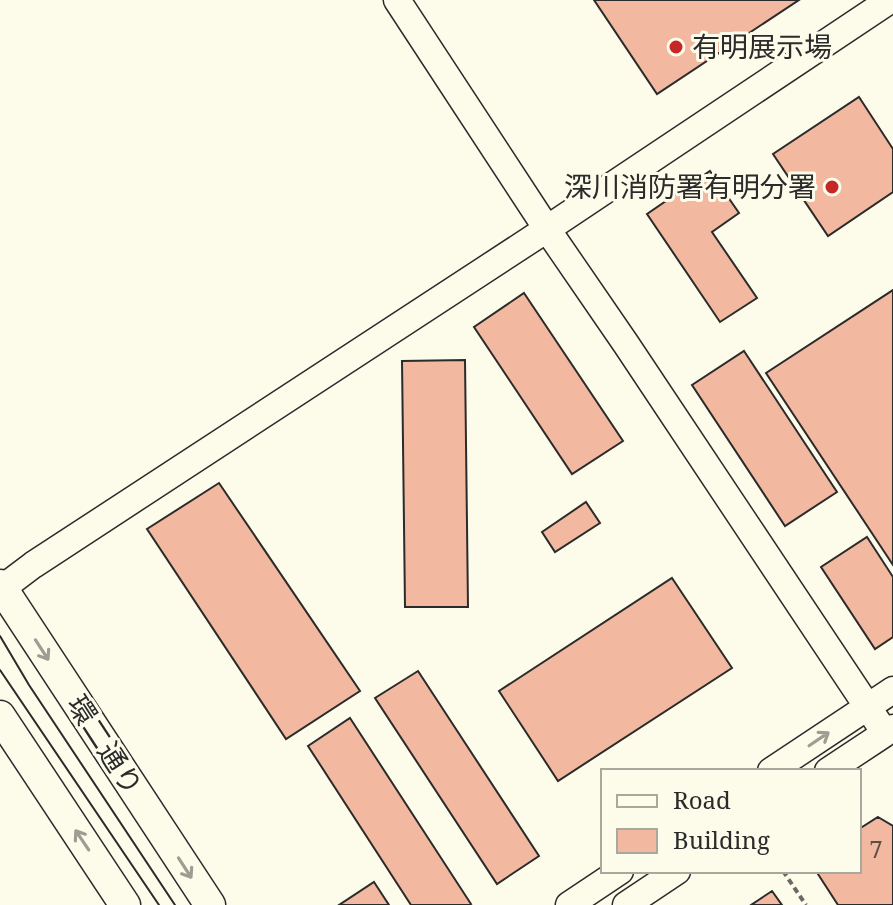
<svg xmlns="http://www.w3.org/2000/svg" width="893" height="905" font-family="'Noto Serif','Noto Sans JP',serif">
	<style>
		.building { fill: #f2b8a0; stroke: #2b2b2b; stroke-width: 2 }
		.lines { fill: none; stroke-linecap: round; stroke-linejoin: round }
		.tertiary-casing { stroke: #2b2b2b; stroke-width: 29 }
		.secondary-casing { stroke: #2b2b2b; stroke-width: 33 }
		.path { stroke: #6a6964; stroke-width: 4; stroke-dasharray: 6 4; stroke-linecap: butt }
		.tertiary { stroke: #fdfbea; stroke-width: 26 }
		.secondary { stroke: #fdfbea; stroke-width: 30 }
		.tram { stroke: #2b2b2b; stroke-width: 2 }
		.oneway { stroke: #9e9d94 }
		.poi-dot { fill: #c62828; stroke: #fdfbea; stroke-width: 3 }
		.labels { text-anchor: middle; stroke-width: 6; stroke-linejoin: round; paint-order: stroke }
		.number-label { font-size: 24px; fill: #5d4e48 }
		.poi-label { font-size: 28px; fill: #2b2b2b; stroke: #fdfbea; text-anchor: start }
		.street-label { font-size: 28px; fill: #2b2b2b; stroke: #fdfbea }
	</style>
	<rect width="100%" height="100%" fill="#fdfbea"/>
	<path class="building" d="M594,0h205l-142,94z
		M859,97l34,52v43l-65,44 -55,-82z
		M710,171l29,42 -27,19 45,66 -37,24 -73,-108z
		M893,290v275l-127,-192z
		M524,293l99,148 -51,33 -98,-147z
		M744,351l93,141 -52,34 -93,-141z
		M465,360l3,247h-63l-3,-246z
		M219,483l141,208 -74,48 -139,-210z
		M586,502l14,21 -45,29 -13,-20z
		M867,537l26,40v60l-18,12 -54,-82z
		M672,578l60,90 -174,113 -59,-90z
		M418,671l121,185 -42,28 -122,-186z
		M350,718l121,186 -2,1h-58l-103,-159z
		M878,817l15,9v79h-55l-22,-34h43v-42z
		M878,817l15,9v79h-55l-22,-34h43v-42z
		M374,882l15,23h-50z
		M772,891l10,14h-31z"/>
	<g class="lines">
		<defs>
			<path id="tertiary" d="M397,0l150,229 79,115 259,389
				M0,590l33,-25 514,-336 343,-229
				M771,771l122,-81
				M828,771l65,-43
				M569,905l51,-34
				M626,905l51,-34"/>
			<path id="secondary" d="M0,585l210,320
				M0,716l125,189"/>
		</defs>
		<use href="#tertiary" class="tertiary-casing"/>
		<use href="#secondary" class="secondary-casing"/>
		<path class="path" d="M783,871l23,34"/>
		<use href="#tertiary" class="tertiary"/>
		<use href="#secondary" class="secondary"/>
		<path class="tram" d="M0,636l29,49 146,220
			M0,670l159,235"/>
	</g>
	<defs><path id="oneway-shaft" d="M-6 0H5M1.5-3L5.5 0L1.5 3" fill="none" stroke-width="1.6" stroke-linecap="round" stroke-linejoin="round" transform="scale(2)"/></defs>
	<g class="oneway">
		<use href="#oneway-shaft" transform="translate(42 650) rotate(57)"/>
		<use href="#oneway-shaft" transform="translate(819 739) rotate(-34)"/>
		<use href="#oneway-shaft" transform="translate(82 840) rotate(-124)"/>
		<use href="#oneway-shaft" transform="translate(185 868) rotate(57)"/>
	</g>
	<g class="poi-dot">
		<circle cx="676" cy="47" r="8"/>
		<circle cx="832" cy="187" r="8"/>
	</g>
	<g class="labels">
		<g class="number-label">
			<text x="876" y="858">7</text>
		</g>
		<g class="poi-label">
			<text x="692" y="57">有明展示場</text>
			<text x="816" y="197" text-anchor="end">深川消防署有明分署</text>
		</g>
		<g class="street-label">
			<text transform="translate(105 745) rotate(57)" y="10">環二通り</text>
		</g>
	</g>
	<rect x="601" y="769" width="260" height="104" fill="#fdfbea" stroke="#a9a89e" stroke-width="2"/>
	<rect x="617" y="795" width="40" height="12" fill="#fdfbea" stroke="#a9a89e" stroke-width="2"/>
	<text x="673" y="809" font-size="24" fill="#2b2b2b">Road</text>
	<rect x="617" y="829" width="40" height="24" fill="#f2b8a0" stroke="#a9a89e" stroke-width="2"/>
	<text x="673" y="849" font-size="24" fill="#2b2b2b">Building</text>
</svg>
